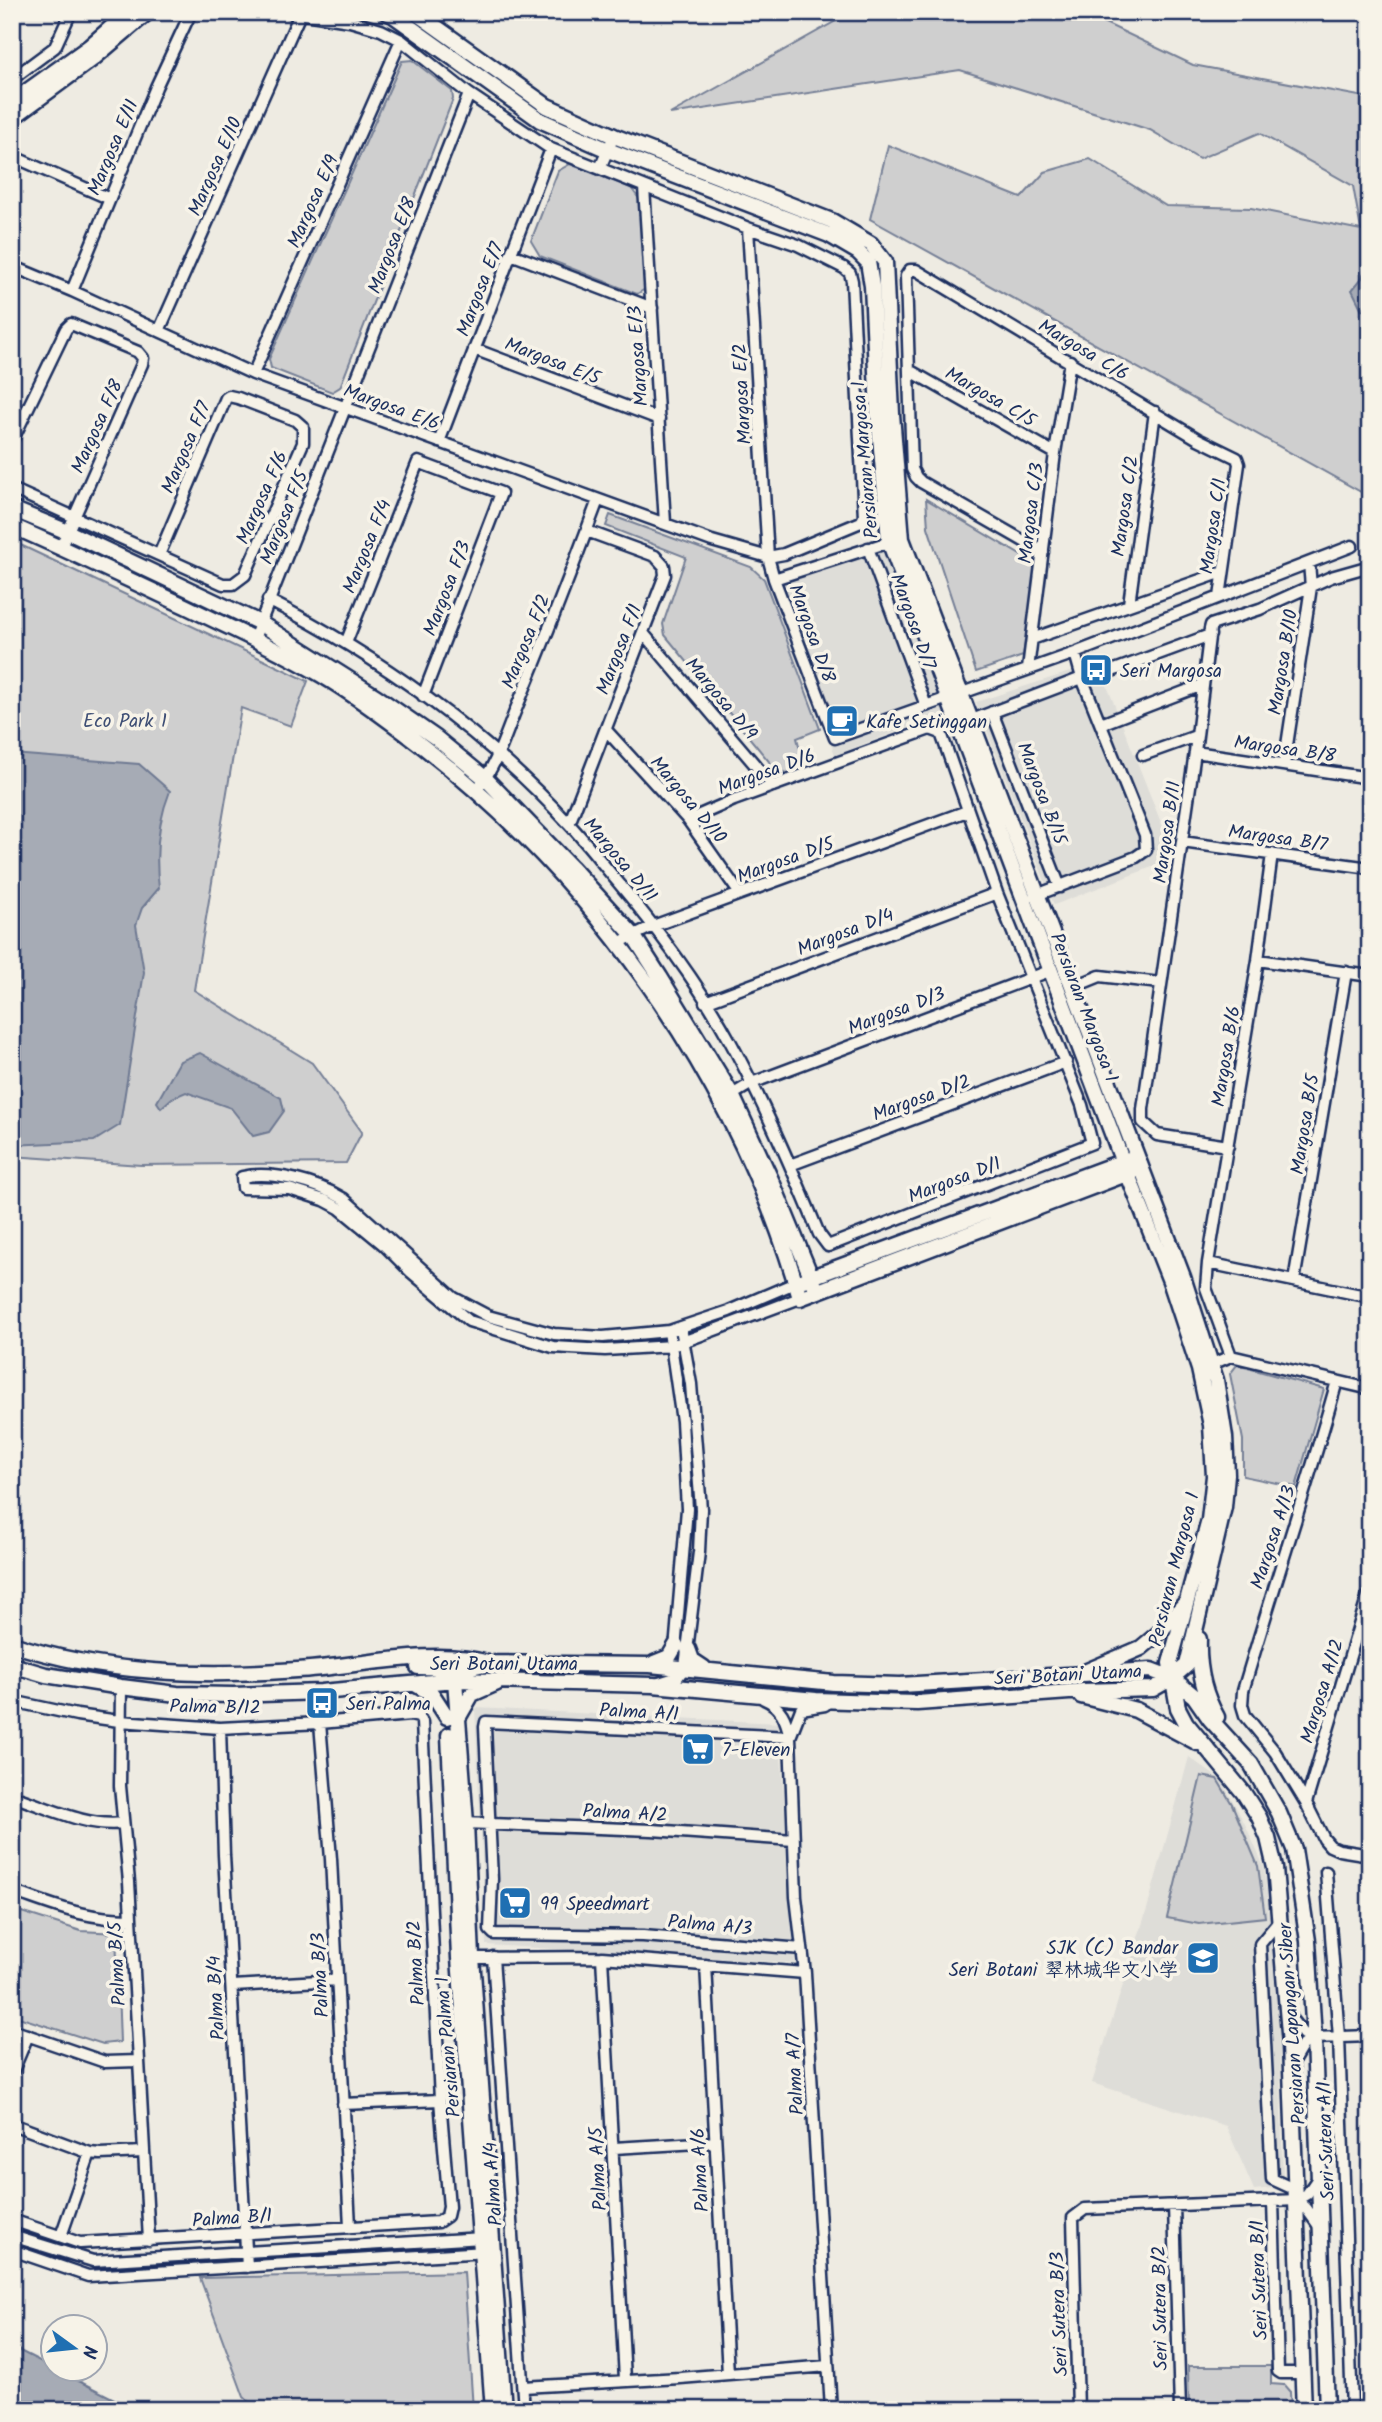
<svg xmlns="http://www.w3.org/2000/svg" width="1382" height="2422" font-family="Kalam,'LXGW WenKai TC',sans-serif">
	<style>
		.built { fill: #deddd8 }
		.green { fill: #cfcfcf; stroke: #757f96; stroke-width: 2 }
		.water { fill: #a6abb5; stroke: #6e7992; stroke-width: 2 }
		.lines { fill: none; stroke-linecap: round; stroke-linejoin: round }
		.street-casing { stroke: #1b2f5e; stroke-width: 15 }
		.secondary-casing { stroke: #1b2f5e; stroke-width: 19 }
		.street { stroke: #f7f3e8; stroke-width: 10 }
		.secondary { stroke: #f7f3e8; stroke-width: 14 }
		.labels { text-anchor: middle; stroke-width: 7; stroke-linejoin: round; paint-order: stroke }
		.street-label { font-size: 19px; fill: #1b2f5e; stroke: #f7f3e8 }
		.poi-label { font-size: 19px; fill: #1b2f5e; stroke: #f7f3e8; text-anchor: start }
		.park-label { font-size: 19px; fill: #3f4f75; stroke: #f7f3e8 }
	</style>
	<rect width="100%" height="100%" fill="#eeebe2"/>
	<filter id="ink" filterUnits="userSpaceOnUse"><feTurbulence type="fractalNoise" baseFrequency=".0143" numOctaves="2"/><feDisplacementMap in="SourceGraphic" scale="14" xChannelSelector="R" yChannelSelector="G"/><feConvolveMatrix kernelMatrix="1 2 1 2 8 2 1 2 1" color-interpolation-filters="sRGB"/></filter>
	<g filter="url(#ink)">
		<path class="built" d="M879,537l66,176 -110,42 -65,-177z
			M1098,663l77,195 -121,47 -78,-203z
			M475,1708l304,15 16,240 -309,-18z
			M1189,1757l33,24 23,43 19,43 15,139 4,181 -29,3 -28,-64 -134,-43 55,-174z"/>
		<path class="green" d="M852,12h230l111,53 177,33v173l-4,-4 -4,11v31l8,2v186l-500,-278 18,-74 133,53 24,-26 45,-13 76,47 85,2 110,22 -8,-44 -94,-53 -60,26 -49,-29 -190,-60 -290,44z
			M412,60l40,31 1,8 -113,288 -8,5 -61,-24 -2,-9 133,-298z
			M570,164l61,24 9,12 5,89 -8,5 -97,-38 -9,-15 27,-70z
			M926,499l111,66 -14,91 -47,16 -48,-145z
			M610,515l141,52 13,12 56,150 -23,9 8,30 -18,5 -11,-3 -111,-135 -2,-11 23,-67 -80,-31z
			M12,541l296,140 -17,45 -50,-18 -47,282 118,73 50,69 -16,31 -205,2 -129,-9z
			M1237,1365l87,24 -28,98 -53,-11v-36l-13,-66z
			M1201,1776l16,3 15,25 26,62 7,51 -66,7 -32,-6z
			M12,1909l69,22 35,2 4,109 -17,2 -91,-29z
			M464,2272l9,138h-215l-14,-13 -44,-119z
			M1188,2366h83v18l13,1 6,7 1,18h-102z"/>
		<path class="water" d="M1366,267l4,4v40l-8,-1 -10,-20 10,-12z
			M12,754l127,10 31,27c-12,30 -15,65 -11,97l-17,20 -6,17 8,47 -24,153 -26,16 -82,4z
			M200,1053l81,45 3,13 -15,21 -16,4 -22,-28 -45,-16 -14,6 -11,10 -4,-6 23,-41z
			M12,2347l40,20v3h5l79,40h-124z"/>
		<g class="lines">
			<defs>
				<path id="street" d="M12,79l43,-32 16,-35
					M12,156l98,43
					M600,168l14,-32
					M644,187l21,336
					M748,228l20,329 6,22 61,159 240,-85 277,-107
					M511,254l141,54
					M12,266l60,25 181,83 459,167 56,16 16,-3 77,-32 3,-5 -12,-236 -2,-8 -6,-5 -46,-23 -50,-17 -197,-79 -82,-55 -68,-54 -20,-10 -31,-9 -59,-9
					M72,291l84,-204 35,-75
					M159,331l141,-317
					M474,349l185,70
					M909,370l146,83
					M253,374l148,-334
					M12,441l54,-112 5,-5 67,28 5,6 -1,6 -81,183
					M439,442l112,-293
					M12,489l211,95h10l12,-9 58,-132v-16l-8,-7 -57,-22 -9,-2 -3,2 -67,157
					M868,548l58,158
					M1043,552l-122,-70 -5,-5 -4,-8 -6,-193 4,-6h6l282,169 39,19 2,6 -19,133
					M774,579l121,-39
					M268,600c110,56 217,132 301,224 17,18 32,38 48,57 42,50 82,103 113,160 34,62 62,127 89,193l9,12 264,-103 -10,-38 -85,-212 -56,-160 -11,-4 -196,71 -46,20
					M1129,604l26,-192
					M643,633l130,153
					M254,639l215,-545
					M1032,639l191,-67
					M346,643l72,-181 83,31 -78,203
					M1028,669l27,-216 15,-92
					M1112,671l98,-36
					M992,712l68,175
					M972,720l110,-42
					M1101,724l101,-39
					M606,730l82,90 52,74
					M1195,752l175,26
					M1143,755l53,-19
					M1284,765l27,-178 -2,-24
					M476,790c20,-22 29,-54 40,-81 29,-69 56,-139 82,-209
					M569,824l96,-249 -1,-9 -9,-10 -68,-25
					M1182,842l188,26
					M1034,896l102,-39 10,-7 -1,-15 -63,-157 -7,-25
					M618,943l35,-17 314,-115
					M1258,960l112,16
					M1073,987l27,-11 60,7
					M705,1002l292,-109
					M732,1095l20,-12 300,-113
					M1228,1146l-71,-11 -14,-13v-13l52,-357 15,-123 1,-4 49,-16 71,-32 39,-11
					M790,1165l276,-103
					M1208,1263l162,34
					M1294,1281l52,-309
					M795,1283l-66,28 -60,20 -66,6 -49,-3 -66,-18 -34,-18 -110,-99c-26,-16 -72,-29 -102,-22l1,11 46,1 35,11 15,8 45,37 27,27 58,49 84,26 52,3 67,-4 128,-48
					M669,1331l13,90 5,88 -12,141
					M1231,1356l-25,-68 2,-25 50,-303 14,-106
					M1231,1356l139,33
					M1205,1367l26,-11
					M1337,1381c-29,104 -64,207 -94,310l-1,14 3,10 30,37 31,51 18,36 6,7 9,4 31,5
					M659,1683l19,-6 7,-10 14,-115 2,-43 -10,-125 -10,-56
					M121,1687l-1,99 9,96 20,358
					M764,1699c17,7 22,20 26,38l6,160 9,76 26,437
					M12,1701l65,14 42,6 101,7 100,-5 90,-8 9,2 3,5 18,378 9,107 -2,9 -9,6 -358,21 -68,-23
					M320,1723l11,136 19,367
					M220,1728l4,127 23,412
					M790,1737l-304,-15 -1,5 7,152 -2,51 4,4 149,2 159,13
					M790,1737l11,-28 24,-4
					M12,1796c35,11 75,32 111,27
					M1306,1803l64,-214
					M463,1823l189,7 142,10
					M1326,1872l13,165 13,373
					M12,1891c44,15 72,28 119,28
					M1280,1920l-20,24 12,235 24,11
					M493,1957l31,453
					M602,1957l23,422
					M467,1958l135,-1 203,16
					M706,1965l22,409
					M233,1986l104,-6
					M1288,2015l15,19 11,4 56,-2
					M12,2030l93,32 33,-1
					M1291,2065l12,-20 11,-7
					M12,2073l16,-38
					M343,2104l97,-4
					M12,2124l78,29 10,1 43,-2
					M614,2148l101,-6
					M1297,2200l9,8 13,18
					M1273,2201l5,170 3,2h22
					M1174,2205l6,205
					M12,2236l81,25 390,-23
					M61,2236l29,-83
					M12,2250l76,26 398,-24
					M523,2387l157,-9 148,-12
					M1078,2410l-5,-192 12,-9 212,-9 10,-6 11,-16"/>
				<path id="secondary" d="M386,12l7,3 147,105 68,30 221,85 29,17 10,10 4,24 6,128 11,127 230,611 51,129 29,88 12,56 3,51 -5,44 -39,143 8,45 8,15 57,69 16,25 9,21 7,30 15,177 14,365
					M12,102l77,-55 40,-35
					M12,118l83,-61 53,-45
					M12,509l56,23 192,91 117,74 59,41 50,41 85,88 62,68 27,42 72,118 41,89 44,107
					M12,526c58,25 115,53 173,80 43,21 87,40 128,64 32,18 62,40 91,62 185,138 332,343 396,566l334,-127
					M804,1280l325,-121
					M1199,1639c-1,28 4,54 18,78
					M12,1644c92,30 189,33 285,26 56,-3 139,-23 191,-7l162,2 184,18 66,2 251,-15 21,8 22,18 16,23 41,45 28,49 15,36 14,92 6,97 13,372
					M688,1649l4,11 12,8
					M654,1663l15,-6 7,-12
					M12,1665l34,10 75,12 56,7 56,1 88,-3 134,-12 198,5 163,15 62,2 39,1 166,-12 70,-2 19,-11 15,-13 37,-158 3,-33 -2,-37 -9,-57 -33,-103 -281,-738 -10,-125 -7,-152 -14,-18 -39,-23 -218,-85 -67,-30 -132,-94
					M418,1667c15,0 27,0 37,13
					M1087,1671l54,-23 18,-15 27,-31
					M446,1680c9,-14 27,-12 41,-17
					M455,1680l11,143 6,134 32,453
					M415,1684l17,10 15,23
					M1081,1696l55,14 62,33
					M457,1720l15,-26 25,-11
					M449,1735l10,223 34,452"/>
			</defs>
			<use href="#street" class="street-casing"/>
			<use href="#secondary" class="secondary-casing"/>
			<use href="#street" class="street"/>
			<use href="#secondary" class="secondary"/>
		</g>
	</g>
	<defs>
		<symbol id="bus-square" viewBox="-11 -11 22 22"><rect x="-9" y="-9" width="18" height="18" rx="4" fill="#1f6fb2" stroke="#f7f3e8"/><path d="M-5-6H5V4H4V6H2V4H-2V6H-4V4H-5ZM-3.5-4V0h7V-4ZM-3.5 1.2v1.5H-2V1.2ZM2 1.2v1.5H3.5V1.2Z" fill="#fff"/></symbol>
		<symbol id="cafe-square" viewBox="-11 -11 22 22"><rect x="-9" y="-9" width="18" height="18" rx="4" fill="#1f6fb2" stroke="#f7f3e8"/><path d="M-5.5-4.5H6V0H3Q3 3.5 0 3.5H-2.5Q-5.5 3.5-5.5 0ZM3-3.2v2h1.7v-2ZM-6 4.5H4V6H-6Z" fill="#fff"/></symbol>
		<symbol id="supermarket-square" viewBox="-11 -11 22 22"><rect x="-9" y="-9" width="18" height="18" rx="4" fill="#1f6fb2" stroke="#f7f3e8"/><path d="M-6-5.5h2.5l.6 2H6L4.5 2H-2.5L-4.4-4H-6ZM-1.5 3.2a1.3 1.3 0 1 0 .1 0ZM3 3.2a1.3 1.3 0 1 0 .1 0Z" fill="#fff"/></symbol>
		<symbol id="school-square" viewBox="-11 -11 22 22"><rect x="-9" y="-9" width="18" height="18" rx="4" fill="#1f6fb2" stroke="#f7f3e8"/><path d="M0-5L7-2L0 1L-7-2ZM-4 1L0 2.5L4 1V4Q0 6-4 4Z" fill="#fff"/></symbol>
	</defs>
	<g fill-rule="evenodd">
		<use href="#bus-square" x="1077" y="651" width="38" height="38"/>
		<use href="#cafe-square" x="823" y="702" width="38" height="38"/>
		<use href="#bus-square" x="303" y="1684" width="38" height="38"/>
		<use href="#supermarket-square" x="679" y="1730" width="38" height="38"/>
		<use href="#supermarket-square" x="496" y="1884" width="38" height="38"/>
		<use href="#school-square" x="1184" y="1939" width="38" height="38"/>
	</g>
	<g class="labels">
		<g class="street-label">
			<text transform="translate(112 147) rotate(-67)" y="7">Margosa E/11</text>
			<text transform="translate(214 166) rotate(-66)" y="7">Margosa E/10</text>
			<text transform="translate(312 201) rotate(-66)" y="7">Margosa E/9</text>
			<text transform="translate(391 245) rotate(-69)" y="7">Margosa E/8</text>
			<text transform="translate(479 289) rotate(-69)" y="7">Margosa E/7</text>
			<text transform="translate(1084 349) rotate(31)" y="7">Margosa C/6</text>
			<text transform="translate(637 356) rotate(-94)" y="7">Margosa E/3</text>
			<text transform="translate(553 360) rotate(21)" y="7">Margosa E/5</text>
			<text transform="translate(741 394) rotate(-93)" y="7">Margosa E/2</text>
			<text transform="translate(991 396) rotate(30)" y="7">Margosa C/5</text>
			<text transform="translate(392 406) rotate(20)" y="7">Margosa E/6</text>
			<text transform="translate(96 426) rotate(-66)" y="7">Margosa F/8</text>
			<text transform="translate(185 447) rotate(-67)" y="7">Margosa F/7</text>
			<text transform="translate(864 460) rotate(-95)" y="7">Persiaran Margosa 1</text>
			<text transform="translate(261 497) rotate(-66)" y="7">Margosa F/6</text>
			<text transform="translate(1124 506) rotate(-82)" y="7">Margosa C/2</text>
			<text transform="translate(1030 513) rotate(-83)" y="7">Margosa C/3</text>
			<text transform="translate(283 517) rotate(-68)" y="7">Margosa F/5</text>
			<text transform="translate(1212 526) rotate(-82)" y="7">Margosa C/1</text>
			<text transform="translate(366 546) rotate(-68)" y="7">Margosa F/4</text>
			<text transform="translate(446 588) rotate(-69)" y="7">Margosa F/3</text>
			<text transform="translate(914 621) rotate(70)" y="7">Margosa D/7</text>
			<text transform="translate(813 633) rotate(70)" y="7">Margosa D/8</text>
			<text transform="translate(525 641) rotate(-68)" y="7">Margosa F/2</text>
			<text transform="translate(618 649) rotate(-69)" y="7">Margosa F/1</text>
			<text transform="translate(1282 662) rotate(-81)" y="7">Margosa B/10</text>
			<text transform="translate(722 698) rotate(50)" y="7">Margosa D/9</text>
			<text transform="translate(1285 748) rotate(8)" y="7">Margosa B/8</text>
			<text transform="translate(766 771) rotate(-20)" y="7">Margosa D/6</text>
			<text transform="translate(1043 793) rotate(69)" y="7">Margosa B/15</text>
			<text transform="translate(689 799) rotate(50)" y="7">Margosa D/10</text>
			<text transform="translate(1166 832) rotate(-82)" y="7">Margosa B/11</text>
			<text transform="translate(1278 837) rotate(8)" y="7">Margosa B/7</text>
			<text transform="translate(621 859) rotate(50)" y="7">Margosa D/11</text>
			<text transform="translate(785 859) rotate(-20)" y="7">Margosa D/5</text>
			<text transform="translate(845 931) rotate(-21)" y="7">Margosa D/4</text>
			<text transform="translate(1085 1007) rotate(69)" y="7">Persiaran Margosa 1</text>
			<text transform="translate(896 1010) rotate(-21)" y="7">Margosa D/3</text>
			<text transform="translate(1225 1056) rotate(-81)" y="7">Margosa B/6</text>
			<text transform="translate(921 1097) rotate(-20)" y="7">Margosa D/2</text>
			<text transform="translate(1304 1124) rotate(-81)" y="7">Margosa B/5</text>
			<text transform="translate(954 1179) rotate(-21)" y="7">Margosa D/1</text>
			<text transform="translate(1272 1537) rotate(-72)" y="7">Margosa A/13</text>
			<text transform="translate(1173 1569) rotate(-76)" y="7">Persiaran Margosa 1</text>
			<text x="504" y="1670">Seri Botani Utama</text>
			<text transform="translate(1068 1674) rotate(-3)" y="7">Seri Botani Utama</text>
			<text transform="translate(1321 1691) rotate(-73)" y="7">Margosa A/12</text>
			<text transform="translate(215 1706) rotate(1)" y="7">Palma B/12</text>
			<text transform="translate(639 1711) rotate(3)" y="7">Palma A/1</text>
			<text transform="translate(625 1812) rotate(3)" y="7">Palma A/2</text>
			<text transform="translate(710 1924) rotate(5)" y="7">Palma A/3</text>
			<text transform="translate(415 1963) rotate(-93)" y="7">Palma B/2</text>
			<text transform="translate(116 1964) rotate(-93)" y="7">Palma B/5</text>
			<text transform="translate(319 1975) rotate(-93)" y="7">Palma B/3</text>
			<text transform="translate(215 1998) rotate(-93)" y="7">Palma B/4</text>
			<text transform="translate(1291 2024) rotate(-94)" y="7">Persiaran Lapangan Siber</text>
			<text transform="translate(447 2047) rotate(-95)" y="7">Persiaran Palma 1</text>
			<text transform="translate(794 2074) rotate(-93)" y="7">Palma A/7</text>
			<text transform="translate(1325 2141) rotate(-92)" y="7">Seri Sutera A/1</text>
			<text transform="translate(597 2169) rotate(-93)" y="7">Palma A/5</text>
			<text transform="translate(699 2170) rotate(-93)" y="7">Palma A/6</text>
			<text transform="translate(492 2184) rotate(-94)" y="7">Palma A/4</text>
			<text transform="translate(232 2217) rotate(-4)" y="7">Palma B/1</text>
			<text transform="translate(1258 2280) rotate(-92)" y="7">Seri Sutera B/1</text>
			<text transform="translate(1159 2308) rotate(-91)" y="7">Seri Sutera B/2</text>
			<text transform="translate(1058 2314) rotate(-92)" y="7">Seri Sutera B/3</text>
		</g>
		<g class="poi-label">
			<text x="1120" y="677">Seri Margosa</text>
			<text x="866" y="728">Kafe Setinggan</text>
			<text x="346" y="1710">Seri Palma</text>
			<text x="722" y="1756">7-Eleven</text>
			<text x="540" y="1910">99 Speedmart</text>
			<text x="1178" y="1954" text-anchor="end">SJK (C) Bandar<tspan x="1178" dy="22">Seri Botani 翠林城华文小学</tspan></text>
		</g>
		<g class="park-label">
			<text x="125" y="727">Eco Park 1</text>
		</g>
	</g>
	<rect width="1382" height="2422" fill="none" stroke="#f7f3e8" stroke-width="42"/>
	<rect x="21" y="21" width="1340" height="2380" fill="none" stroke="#1b2f5e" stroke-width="2.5" filter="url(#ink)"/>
	<g transform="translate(74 2348) rotate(105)"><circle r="33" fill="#f7f3e8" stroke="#9fa5b1" stroke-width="2"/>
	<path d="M0-5L12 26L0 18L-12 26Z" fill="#1f6fb2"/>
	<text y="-10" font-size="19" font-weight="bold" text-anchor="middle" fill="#1b2f5e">N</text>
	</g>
</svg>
